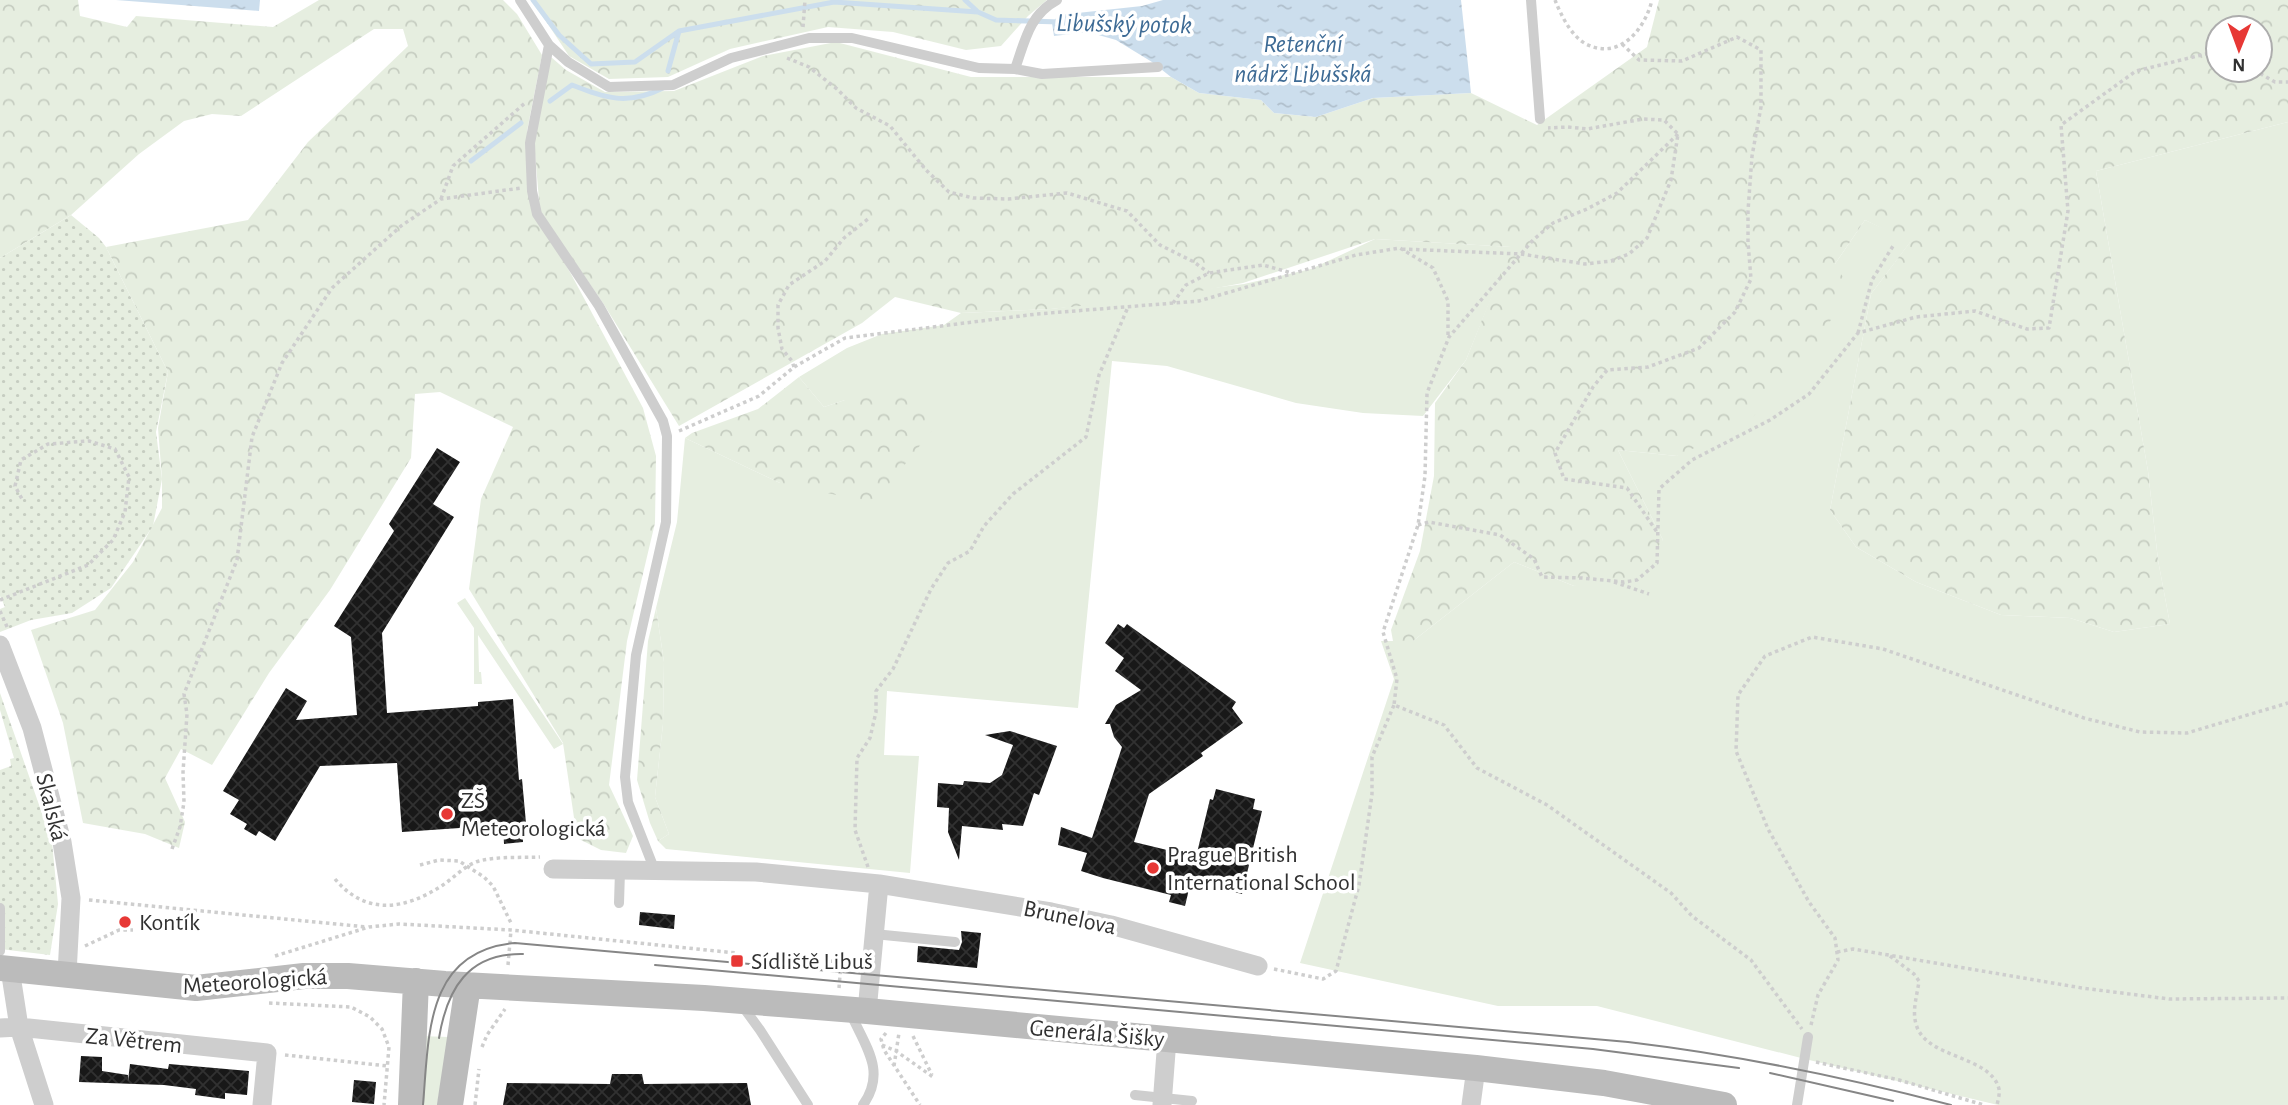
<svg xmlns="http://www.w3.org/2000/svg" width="2288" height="1105" font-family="'Alegreya Sans',sans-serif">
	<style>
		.green { fill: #e6eee0 }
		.forest { fill: url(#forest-crowns); fill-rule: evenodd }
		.park { fill: url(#park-dots) }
		.water { fill: url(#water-ripples) }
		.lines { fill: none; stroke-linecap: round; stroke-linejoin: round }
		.stream { stroke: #ccdeed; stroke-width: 5 }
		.building { fill: url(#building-cross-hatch) }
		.path { stroke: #cecece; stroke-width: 3.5; stroke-dasharray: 3.5 3.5; stroke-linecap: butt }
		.service { stroke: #cecece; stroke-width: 10 }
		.minor { stroke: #cecece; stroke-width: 19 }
		.secondary { stroke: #bbb; stroke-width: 26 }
		.tram { stroke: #868686; stroke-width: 2 }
		.poi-dot { fill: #e73835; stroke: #fff; stroke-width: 2.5 }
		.labels { text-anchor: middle; stroke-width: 7; stroke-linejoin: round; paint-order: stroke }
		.poi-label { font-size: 24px; fill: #313131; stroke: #fff; text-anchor: start }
		.street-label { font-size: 24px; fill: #313131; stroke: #fff }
		.water-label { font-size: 26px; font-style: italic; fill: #3e6b95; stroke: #fff }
	</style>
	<defs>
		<pattern id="forest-crowns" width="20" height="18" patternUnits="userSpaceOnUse" patternTransform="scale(1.75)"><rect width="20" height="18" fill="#e6eee0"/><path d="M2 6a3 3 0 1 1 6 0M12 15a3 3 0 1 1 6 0" fill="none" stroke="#c6cdc1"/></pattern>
		<pattern id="park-dots" width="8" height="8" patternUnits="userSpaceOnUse" patternTransform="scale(1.75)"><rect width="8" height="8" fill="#e6eee0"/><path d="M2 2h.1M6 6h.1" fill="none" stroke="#c6cdc1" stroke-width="1.8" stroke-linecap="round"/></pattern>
		<pattern id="water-ripples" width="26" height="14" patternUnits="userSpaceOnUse" patternTransform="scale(1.75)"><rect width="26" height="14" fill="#ccdeed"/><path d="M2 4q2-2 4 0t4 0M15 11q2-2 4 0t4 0" fill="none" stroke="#b0bfcc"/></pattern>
		<pattern id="building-cross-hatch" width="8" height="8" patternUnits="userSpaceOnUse" patternTransform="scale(1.75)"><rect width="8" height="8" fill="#181818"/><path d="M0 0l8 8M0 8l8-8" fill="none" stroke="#313131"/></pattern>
	</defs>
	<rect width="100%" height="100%" fill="#fff"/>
	<path class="green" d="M2288,122v983h-290l-193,-46 -208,-53h-99l-198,-43 94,-284 -13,-38h32l101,-79 60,24 89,-46 -45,-90 59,6 158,-192 30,-44 46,21 -40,53 -41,216 26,37 60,35 85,33 69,3 44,14 56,-8 -12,-64 -10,-89 -52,-300z
		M1375,239l137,8 -46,113 -43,56 -60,-3 -67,-10 -129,-37 -55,-5 -34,347 -191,-17 -3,64 35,1 -9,117 -244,-24 -8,-8 11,-7 -14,-37 8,-73 1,-62 -8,-54 21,-86 8,-84 95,45 65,-83 -21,7 -25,-30 48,-29 35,-14 62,-9 17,-12 90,-4 193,-25 67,-15z
		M465,598l98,146 -9,5 -76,-114 1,37h2l1,12h-8v-56l-17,-25z
		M419,1036l30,1 -12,68h-19z"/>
	<path class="forest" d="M0,0h78l2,16 47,11 9,-11 137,11 46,-27h184l14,14 25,41 -15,76 7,80 37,63 72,134 13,48 -1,67 -28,118 -18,144 24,51 -7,17 -25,-3 -24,-12 -14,-95 -94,-154 12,-90 32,-72 -73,-35 -25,2 -4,64 -81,132 -61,83 -57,92 -31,-16 -16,29 20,44 -6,26 -34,-14 -62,-11 -20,-100 -32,-93 64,-20 38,-48 29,-54v-29l-4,-51 10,-56 -62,-125 142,-27 60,-78 100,-96 -5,-17h-29l-133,87 -29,-2 -28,7 -45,33 -68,61 -71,43z
		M532,0h515l-19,16 -27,30 -35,4 -73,-18 -65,-5 -98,22 -62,28 -59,2 -40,-23z
		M1659,0h629v122l-192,49 52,300 10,89 12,64 -56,8 -44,-14 -69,-3 -85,-33 -60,-35 -26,-37 41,-216 39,-52 -45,-22 -30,44 14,23 -44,80 -61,58 -67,31 -59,-6 45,90 -29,37 -60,9 -60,-24 -101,79h-20l-2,-11 29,-79 14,-75 1,-73 31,-43 45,-113 -136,-8 -132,44 -75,14 -117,12 -90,4 -66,-16 -33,26 -183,103 -76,-123 -63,-91 -6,-71 17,-84 15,13 39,22 69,-1 89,-35 73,-14 135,35h200l28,16 62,7 13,13 42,4 57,-19 98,-5 66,32 110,-78zM2218,28h42v42h-42z
		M799,377l25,30 21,-7 60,-6 33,29 -64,80 -94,-20 -95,-45 7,-5 66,-24z
		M656,608l8,54 -1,62 -8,73 14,37 -11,7 -8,-18 -13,-43 11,-139z"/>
	<path class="park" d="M71,215l28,23 7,9 62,125 -12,60 6,47 -9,47 -42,62 -39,25 -41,7 -31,12v-23l5,-2 -5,-11v-338z
		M0,693l52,149 6,62 -8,51 -50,-6v-179l11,-4 -1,-7 4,-1 -14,-48z"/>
	<path class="water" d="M116,0h144l-1,11z
		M1163,0h298l10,93 -98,5 -57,19 -42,-4 -13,-13 -62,-7 -28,-16 -19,-15 -36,-22 -28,-8 -34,4 -2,-13 7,-8 83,-9z"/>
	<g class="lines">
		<path class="stream" d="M533,0l26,35 32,29 44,-2 44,-31 155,-29 144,10 18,8 64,2
			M965,0l13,12
			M668,71l11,-40
			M550,101l22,-16c34,13 55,21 91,3
			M471,161l50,-38"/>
	</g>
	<path class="building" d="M437,448l23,14 -27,42 21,13 -72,116 5,80 91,-7v-4l35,-3 6,81 3,-1 4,44 -4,1 1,18 -19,2 -1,-19 -101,7 -5,-69 -77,3 -45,75 -16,-10 -3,5 -12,-7 3,-5 -17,-10 9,-14 -16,-9 63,-103 21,13 -11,19 61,-5 -6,-78 -17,-11 60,-95 -5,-7z
		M1118,624l6,4 3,-4 109,78 -4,6 11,15 -42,30 2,3 -54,38 -15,48 62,15 14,-58 3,1 3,-11 39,10 -2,10 9,2 -20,83 -51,-13 -6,25 -16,-4 2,-7 -68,-17 -22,-7 6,-18 -29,-8 3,-18 31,11 30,-91 -8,-10 -4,-13h-5l11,-19 25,-15 -26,-19 9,-13 -19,-15z
		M1010,731l47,15 -18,49 -5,-2 -11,33 -21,-2 1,6 -41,-4 -3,34 -11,-28 1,-24 -12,-1 1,-24 25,2 1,-4 26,2 12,-8 11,-30 -28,-10z
		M640,912l35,3 -1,14 -35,-4z
		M961,931l20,2 -4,35 -60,-6 1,-16 41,4 3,-8z
		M81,1056l21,1v14l26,4v6l2,-17 38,5 1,-5 80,7 -2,24 -22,-2v6l-30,-4 1,-6 -32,-4 -85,-3z
		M612,1074h30l2,10 103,-1 4,22h-248l4,-22 103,1z
		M354,1080l22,2 -2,22 -22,-2z"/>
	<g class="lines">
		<path class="path" d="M1555,0c6,15 16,36 31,44 34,17 59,-15 66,-44
			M803,27l2,-27
			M1622,44l17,16 43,1 55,-24 24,13v57l-9,49 -4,55v31l3,37 -16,33 -36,36 -51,19 -41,3 -14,17 -38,66 9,26 63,9 30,44
			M787,58l22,9 28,22 19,19 34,18 36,44 23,22 24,6 35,1 59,-6 60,18 33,34 34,17 15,11
			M2254,70l21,12h13
			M1678,134l-61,59 -30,16 -34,14 -20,17 -84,97 -22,56 -2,83 -7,49 -35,107 14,47 -3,26 50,20 33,43 70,37 124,88 21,23 59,44 51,69
			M441,199l12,-33 72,-63
			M1402,249l119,5 64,10 26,-3 18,-7 18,-16 24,-58 7,-46 -14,-14 -21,-1 -56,10 -19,-2 -20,1
			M1173,303l13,-18 23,-12 54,-8 29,8
			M1858,333l14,-53 21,-34
			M794,367l-2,-6 -10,-12 -4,-21v-23l11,-20 36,-24 19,-23 24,-19
			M679,431l80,-35 35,-29 51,-29 192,-24 162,-13 157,-46 44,-7 33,20 15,33v34
			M1418,525l11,-3 71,13 34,24 8,18 40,1 42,4 13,-2 20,-17 2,-74 33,-29 78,-40 39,-26 49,-61 58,-16 59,-6 52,18 22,-1 19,-117 -7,-86 75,-54 82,-20
			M1614,582l35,12
			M0,600l88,-35 25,-25 12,-28 4,-35 -14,-28 -26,-8 -41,3 -27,16 -6,26 7,13
			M0,611l8,18
			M172,849l8,-22 4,-25 -1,-30 4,-58 -3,-20 53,-134 15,-123 30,-74 50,-75 69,-62 40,-27 80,-11
			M420,865l19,-5 20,1 25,16 9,9 18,37
			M868,867l-13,-37 2,-72 13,-20 6,-26v-21l17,-22 38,-80 17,-26 22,-12 14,-25 29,-32 73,-57 13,-62 29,-68
			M335,879c31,37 70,31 108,6 12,-8 22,-20 36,-24 19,-5 41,-3 61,-4
			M89,900l278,27
			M85,946l34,-16h14
			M1837,952l16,-3 229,39 87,11 119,-1
			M275,956l94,-29 30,-3 112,6 225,23
			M1890,956l24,18 5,7c-2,15 -7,29 -3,43 9,35 75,31 83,65 1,5 -1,11 -2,16
			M830,961l25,3
			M508,965l3,-35
			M1274,969l49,10 13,-8 23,-86 13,-91v-37l22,-52
			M839,988l2,-26
			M269,1003l82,4 19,10 12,12 7,18 -5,58
			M1811,1025l7,-30 20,-35 -3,-22 -26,-36 -41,-73 -32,-78 2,-56 27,-39 47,-19 71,12 201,69 56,14 47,1 101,-30
			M886,1033l-5,6 3,11 36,55
			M913,1036l19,39
			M882,1045l14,6 37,26
			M482,1047l5,-12 18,-26
			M285,1055l103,11
			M1816,1062l83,18 85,25
			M894,1066l5,-33
			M475,1105l4,-36"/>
		<path class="service" d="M520,0l29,45 19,17 41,25 64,-2 58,-27 78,-20h43l127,30 36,1c10,-28 14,-54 42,-69
			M1531,0l9,119
			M549,45l-19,98 2,48 5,23 62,92 64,115 4,15 -1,86 -30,133 -11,122 3,25 27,69
			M1015,69l27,5 116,-7
			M619,903l1,-32
			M0,908v43
			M874,934l81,8
			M741,1004l19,26 48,75
			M850,1012c15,34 37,59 13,93
			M1135,1095l57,6
			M1797,1105l11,-68"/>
		<path class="minor" d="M0,645l32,83 30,114 9,56 -4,76
			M553,869l203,3 123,12 172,28 60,13 147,41
			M10,969l9,58 25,78
			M867,1011l12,-127
			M0,1028l19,-1 248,26 -5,52
			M1162,1105l5,-66
			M1471,1105l5,-37"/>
		<path class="secondary" d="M0,968l196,20 108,-12h44l97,8 259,14 163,13 609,57 128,15 120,22
			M411,1105l5,-124
			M450,1105l18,-120"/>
		<path class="tram" d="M655,965l938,84 146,19
			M439,1038c8,-49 29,-85 84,-84
			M1770,1073l123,28
			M423,1105c6,-69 2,-154 92,-162l1113,99c110,13 216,35 323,63"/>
	</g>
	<g class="poi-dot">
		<circle cx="447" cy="814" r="7"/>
		<circle cx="1153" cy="868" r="7"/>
		<circle cx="125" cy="922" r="7"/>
		<rect x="730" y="954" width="14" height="14" rx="3.5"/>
	</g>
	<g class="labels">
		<g class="poi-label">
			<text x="461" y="808">ZŠ<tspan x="461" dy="28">Meteorologická</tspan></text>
			<text x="1167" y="862">Prague British<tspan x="1167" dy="28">International School</tspan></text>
			<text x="139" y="930">Kontík</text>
			<text x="751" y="969">Sídliště Libuš</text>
		</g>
		<g class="street-label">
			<text transform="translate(52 807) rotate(76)" y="8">Skalská</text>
			<text transform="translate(1070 917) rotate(12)" y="8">Brunelova</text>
			<text transform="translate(255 981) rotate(-4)" y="8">Meteorologická</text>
			<text transform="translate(1097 1033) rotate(5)" y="8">Generála Šišky</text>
			<text transform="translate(134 1040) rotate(6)" y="8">Za Větrem</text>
		</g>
		<g class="water-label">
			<text transform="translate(1124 23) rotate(1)" y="9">Libušský potok</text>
			<text x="1303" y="52">Retenční<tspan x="1303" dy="30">nádrž Libušská</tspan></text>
		</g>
	</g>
	<g transform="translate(2239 49) rotate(181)"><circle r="33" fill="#ffffff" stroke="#adadad" stroke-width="2"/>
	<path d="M0-5L12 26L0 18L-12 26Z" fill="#e73835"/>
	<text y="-10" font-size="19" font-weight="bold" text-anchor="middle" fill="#313131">N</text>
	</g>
</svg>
